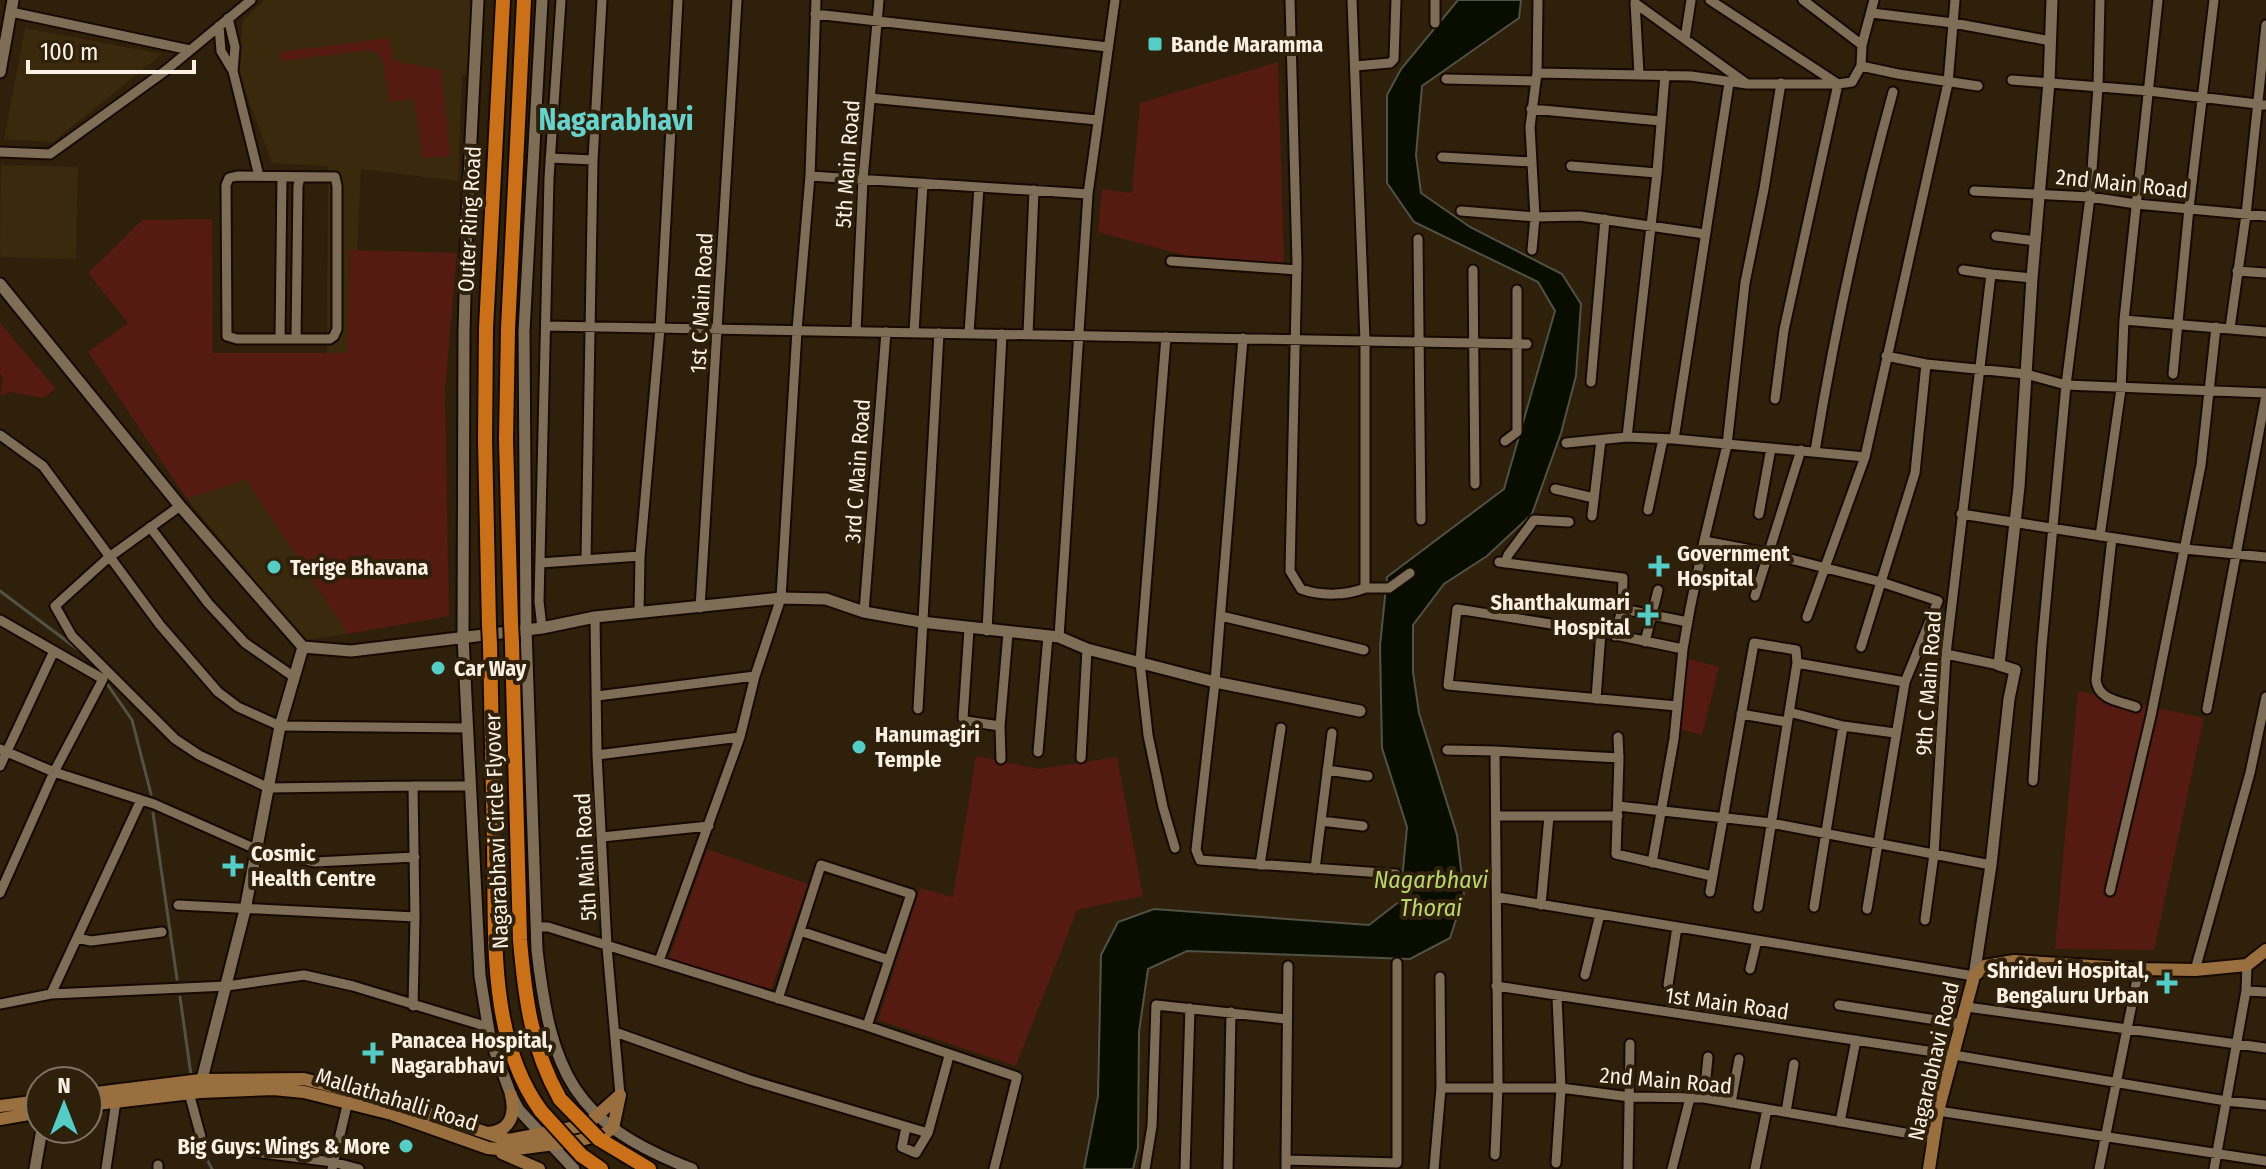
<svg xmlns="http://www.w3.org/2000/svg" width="2266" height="1169" font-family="'Fira Sans Condensed',sans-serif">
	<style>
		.built { fill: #3a290c }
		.green { fill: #551a12 }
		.water { fill: #080d00; stroke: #515144; stroke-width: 2 }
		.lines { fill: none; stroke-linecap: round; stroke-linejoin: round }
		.stream { stroke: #515144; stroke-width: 3 }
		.minor-casing { stroke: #160900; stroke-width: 13 }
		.tertiary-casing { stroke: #160900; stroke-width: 15 }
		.secondary-casing { stroke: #160900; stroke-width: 16 }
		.trunk-casing { stroke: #160900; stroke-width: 18 }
		.minor { stroke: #7e6e57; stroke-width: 9 }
		.tertiary { stroke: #7e6e57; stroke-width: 11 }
		.secondary { stroke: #9a6f3f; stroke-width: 12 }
		.trunk { stroke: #c97018; stroke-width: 14 }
		.trunk-bridge-casing { stroke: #160900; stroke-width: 18; stroke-linecap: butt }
		.trunk-bridge { stroke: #c97018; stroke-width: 14 }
		.poi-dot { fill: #54cdc7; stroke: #2e200b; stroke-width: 3 }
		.labels { text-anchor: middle; stroke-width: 8; stroke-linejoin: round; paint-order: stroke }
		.poi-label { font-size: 22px; font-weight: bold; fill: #faf1e4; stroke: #2e200b; text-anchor: start }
		.street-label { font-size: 22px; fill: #faf1e4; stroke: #2e200b }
		.water-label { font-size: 24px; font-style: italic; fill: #bad76e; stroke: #2e200b }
		.district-label { font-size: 30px; font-weight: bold; fill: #68d3cd; stroke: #2e200b }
	</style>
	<rect width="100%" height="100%" fill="#2e200b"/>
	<path class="built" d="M264,0h210l-3,74 -9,1 -4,106 -97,-12 -4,81 -7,1 -2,102h-21l1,-187 -56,-3 -34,-91 5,-51z
		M25,28l137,26 -109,88 -49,-3z
		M1,165l77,2 -2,92 -76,-2z
		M246,478l102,156 -44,6 -117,-141z"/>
	<path class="green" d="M389,38l4,23 48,9 9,86 -27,2 -9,-59 -24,3 -8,-45 -12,-7 -88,11 -2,-9z
		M1278,62l6,204 -86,-7 -100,-27 4,-43 30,4 8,-90z
		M212,219l1,134h134l3,-103 107,3 -12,137 4,226 -101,18 -102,-155 -59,20 -99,-147 40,-29 -40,-50 54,-53z
		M0,323l56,66 -13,9 -33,-6 -10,4 3,-18 -3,-5z
		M1685,658l34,9 -17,68 -35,-9 10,-20z
		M2078,691l126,27 -50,232 -99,-1z
		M976,756l63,13 78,-12 26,139 -66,14 -61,156 -138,-46 42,-132 33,9z
		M707,849l101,35 -38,109 -101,-35z"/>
	<path class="water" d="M1458,0h63l-2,18 -97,68 -6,69 5,38 49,34 92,47 19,30 -5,72 -15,57 -29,81 -45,42 -43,28 -31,41v47l6,41 38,122 7,60 -14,43 -40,21 -223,-8 -39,18 -9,63 -1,116 -5,21h-49l14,-73 3,-141 17,-33 36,-13 215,16 31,-24 7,-74 -25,-79 -2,-102 7,-69 117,-88 51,-178 -17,-29 -124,-60 -27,-39v-88l14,-26z"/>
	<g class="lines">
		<path class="stream" d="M0,591l88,66 10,15
			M105,681l27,39 19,74
			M153,813l24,166
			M180,997l11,78
			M201,1139l2,13 9,17"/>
		<defs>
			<path id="minor" d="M1290,0l7,262 -7,309 11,18c19,7 45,7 64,-1v-247l-13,-341
				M1710,0l128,84 -54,246 -9,69
				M1803,0l59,45
				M1635,2l4,72
				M1635,3l112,81
				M11,12l179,38
				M1872,13l81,10 98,18
				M815,14l293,33
				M228,18l7,29 -2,24
				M1435,23v-23
				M219,26l2,25 12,20 26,105
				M1685,39l6,-39
				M1355,66l35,-3 4,-4 2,-59
				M1861,66l37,8 80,12
				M1537,73l154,3 56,8h91l14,-2 9,-16 1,-21 12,-45
				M1446,79l90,2
				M2012,80l137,11 117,14
				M870,98l227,22
				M1531,109l130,12
				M0,152l50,2 115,-83 86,-71
				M1442,157l89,5
				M550,158l43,2
				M1571,166l86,7 8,-98
				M237,176l98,1 2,9v143l-3,7 -4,3h-93l-10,-3 -1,-151 3,-7z
				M810,176l278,18
				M1974,191l116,6 46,7 130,12
				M1461,211l74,6 45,-1 125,18
				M1996,236l40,5
				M1418,239l3,281
				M1532,250l3,-33 -5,-90 7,-54 1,-73
				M1171,261l126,9
				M1473,270l2,214
				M1963,270l28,4
				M2237,271l29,2
				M2124,320l34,-320
				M546,326l981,18
				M2230,328l16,-113 20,-190
				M856,331l7,-152 16,-179
				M914,332l9,-149
				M969,333l10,-146
				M1028,334l6,-144
				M1166,337l-26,325 8,73 15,72 12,41
				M1243,338l-28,344 -19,168 4,10 196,14
				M280,339l2,-162
				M296,339l2,-153 2,-9
				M1886,356l40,8
				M2173,374l16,-166 25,-208
				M1591,382l14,-163
				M0,435l43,31 117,159 58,67 20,15 42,19 188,2
				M1627,437l30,-264
				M1674,439l55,-356
				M1505,441l12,-9v-142
				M1566,443l61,-6 47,2 191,18
				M1815,451c20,-122 45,-239 78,-359
				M1555,489l39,9
				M180,506l-72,52 -53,48 17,30 103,103 24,16 70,33 144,-2
				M1648,510l15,-71
				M1759,514l12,-66
				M1961,514l224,35 81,8
				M1592,516l9,-76
				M150,527l58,76 37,40 49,34
				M2100,536l21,-147 3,-69 142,12
				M2112,538l-16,142c2,20 24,21 40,27
				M1704,541l58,11
				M1771,554l110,28 -20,65
				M586,559l7,-399 9,-160
				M1499,562l124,16 -1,31 -7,27
				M540,563l100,-7
				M1505,563l3,-8 26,-35 35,2
				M1365,588h24l21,-15
				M1755,596l46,-146
				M700,608l37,-608
				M1622,609l66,13
				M864,612l22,-280
				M639,613l1,-57 20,-228 18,-328
				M1221,616l143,34
				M595,617l2,138 10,192 13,148
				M1807,617l58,-160 83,-374 7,-83
				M0,620l103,59 -49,93 -54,121
				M542,628l-3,-27 10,-423 12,-178
				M969,629l-6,89 3,3 34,5 1,33
				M987,631l15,-297
				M1059,637l29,-443 27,-194
				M1645,642l13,-52
				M1946,654l53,11
				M1797,663l108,19
				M597,696l158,-20
				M1596,699l5,-67
				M1677,706l-229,-21 9,-76 144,23 82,17
				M918,709l21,-376
				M2207,709l59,-314
				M1789,712l54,14 52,7
				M1741,714l46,8
				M1000,726l8,-93
				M1618,737l1,21
				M0,749l54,23 100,32 104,46 57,12 100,-5
				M1447,750l48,1
				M1038,752l10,-116
				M597,755l143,-18
				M1081,758l6,-109
				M0,766l53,-113
				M1327,770l41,6
				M2033,781l9,-136 24,-260 24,-188 8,-110 2,-87
				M1618,806l153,17 220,42
				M1496,816h122
				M1321,821l42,5
				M602,837l107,-11
				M1652,863l22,-124 9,-90 7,-40 14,-68 23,-96 18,-162 19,-94 17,-106
				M1260,865l21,-137
				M1315,869l17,-136
				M2110,891l41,-175 50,-251 15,-138
				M1710,892l44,-249 42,7 1,13 -39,244
				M1497,897l477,79
				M178,905l237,12
				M1541,905l8,-89
				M1814,907l29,-181
				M1867,909l38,-227 33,-81 -57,-19 34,-109 11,-109 100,10 40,11 200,8
				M1925,920l9,-66 12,-200 45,-380 41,4
				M537,927h11l319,99 150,51 -23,92
				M800,931l89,29
				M77,938l14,3 71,-9
				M659,961l81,-224 15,-61 26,-78 16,-268 13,-154 6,-176
				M1750,969l7,-29
				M2195,970l55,-197 16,-76
				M1585,975l15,-61
				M1668,985l9,-58
				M1496,986l458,69 272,46 40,4
				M2246,991l20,1
				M51,994l90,-194
				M778,999l43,-134 90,29 -44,132
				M0,1004l51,-10 176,-8 77,-11 49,11 135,41
				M1839,1005l123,19
				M413,1006l2,-89 -2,-131h57
				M1967,1007l299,41
				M615,1032l135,48 178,53 21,-77
				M1441,1088h120l69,9 74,1 230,40
				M189,1093l12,44
				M1704,1098l4,-41
				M1731,1103l8,-44
				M1938,1111l328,50
				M1786,1112l8,-48
				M1840,1122l16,-82
				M906,1127l-4,20 14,6 12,-20
				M231,1149l102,13 26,7
				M1495,1155l3,-69 -3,-335 124,7 -3,96 96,22
				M1286,1160l2,-194
				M1556,1163l5,-75 -4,-91
				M106,1169l10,-68
				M158,1169v-4
				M332,1169l16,-68
				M1145,1169l7,-43 4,-121 130,14
				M1185,1169l5,-161
				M1228,1169l3,-157
				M1286,1169v-9l111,3v-200
				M1434,1169l7,-81 -1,-111
				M1628,1169l2,-125
				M1672,1169l18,-71
				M1755,1169l12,-60
				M2099,1169l40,-200
				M2214,1169l32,-178 1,-26"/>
			<path id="tertiary" d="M478,0l-11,219 -3,113 -1,305 17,339 10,62 21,57 8,15 55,59
				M542,0l-18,331 2,298 11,321c14,122 35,173 155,219
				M0,72l13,-72
				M0,284l180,222 123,141 48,4 191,-23 53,-11 186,-19 45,1 38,13 57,10 138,15 28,12 128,33 145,29
				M1974,976l17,-111 18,-166 6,-29 -16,-5 20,-178 13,-209 17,-196 3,-82
				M200,1087l45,-177 35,-184 23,-79
				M35,1169l7,-40"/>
			<path id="secondary" d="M88,1094l113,-14 103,-1 96,25 108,36 73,-14 10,-5 29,-26 -7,33 -9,6 -27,7 -68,9 -21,-2 -96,-34 -88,-22 -31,-3 -73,3 -112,13
				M0,1106l40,-5
				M0,1119l40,-7
				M488,1133c22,-2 28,-18 23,-38
				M502,1153l37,16
				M1929,1169l9,-58 36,-135 11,-10 29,-5 125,8 56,1 52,-5 19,-15"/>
			<path id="trunk" d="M511,623l-5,-184 2,-110 16,-329
				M489,625l-4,-185 1,-112 17,-328
				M512,643l8,297c5,57 11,108 40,159
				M490,644c1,67 3,134 4,201 2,87 -7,192 47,266
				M599,1139l50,30
				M581,1155l20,14"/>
		</defs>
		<use href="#minor" class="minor-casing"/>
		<use href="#tertiary" class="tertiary-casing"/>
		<use href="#secondary" class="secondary-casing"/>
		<use href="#trunk" class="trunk-casing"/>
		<use href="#minor" class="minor"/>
		<use href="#tertiary" class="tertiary"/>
		<use href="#secondary" class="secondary"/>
		<use href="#trunk" class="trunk"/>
		<defs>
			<path id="trunk-bridge" d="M511,623l1,20
				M489,625l1,19
				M560,1099l39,40
				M541,1111l40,44"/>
		</defs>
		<use href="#trunk-bridge" class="trunk-bridge-casing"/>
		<use href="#trunk-bridge" class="trunk-bridge"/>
	</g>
	<g class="poi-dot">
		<rect x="1147" y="36" width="16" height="16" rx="4"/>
		<path d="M1655 554h8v8h8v8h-8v8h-8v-8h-8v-8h8z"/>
		<circle cx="274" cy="567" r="8"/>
		<path d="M1644 603h8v8h8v8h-8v8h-8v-8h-8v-8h8z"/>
		<circle cx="438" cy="668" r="8"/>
		<circle cx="859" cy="747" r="8"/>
		<path d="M229 854h8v8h8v8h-8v8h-8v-8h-8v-8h8z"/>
		<path d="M2163 971h8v8h8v8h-8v8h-8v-8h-8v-8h8z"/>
		<path d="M369 1041h8v8h8v8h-8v8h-8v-8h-8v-8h8z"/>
		<circle cx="406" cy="1146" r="8"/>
	</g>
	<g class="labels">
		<g class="poi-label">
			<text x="1171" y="52">Bande Maramma</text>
			<text x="1677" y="561">Government<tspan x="1677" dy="25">Hospital</tspan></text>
			<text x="290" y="575">Terige Bhavana</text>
			<text x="1630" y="610" text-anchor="end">Shanthakumari<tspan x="1630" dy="25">Hospital</tspan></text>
			<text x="454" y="676">Car Way</text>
			<text x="875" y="742">Hanumagiri<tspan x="875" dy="25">Temple</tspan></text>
			<text x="251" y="861">Cosmic<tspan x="251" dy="25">Health Centre</tspan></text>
			<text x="2149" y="978" text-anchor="end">Shridevi Hospital,<tspan x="2149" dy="25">Bengaluru Urban</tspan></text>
			<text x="391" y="1048">Panacea Hospital,<tspan x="391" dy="25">Nagarabhavi</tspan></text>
			<text x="390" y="1154" text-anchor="end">Big Guys: Wings &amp; More</text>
		</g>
		<g class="street-label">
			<text transform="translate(847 164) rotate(-86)" y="8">5th Main Road</text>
			<text transform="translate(2122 183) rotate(6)" y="8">2nd Main Road</text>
			<text transform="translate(469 219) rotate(-87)" y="8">Outer Ring Road</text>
			<text transform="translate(701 303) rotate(-87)" y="8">1st C Main Road</text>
			<text transform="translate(857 471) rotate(-86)" y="8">3rd C Main Road</text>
			<text transform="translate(1928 683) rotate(-86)" y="8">9th C Main Road</text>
			<text transform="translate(496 831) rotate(-92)" y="8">Nagarabhavi Circle Flyover</text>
			<text transform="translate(585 857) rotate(-93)" y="8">5th Main Road</text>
			<text transform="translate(1727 1003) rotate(8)" y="8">1st Main Road</text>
			<text transform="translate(1933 1061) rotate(-77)" y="8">Nagarabhavi Road</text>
			<text transform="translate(1666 1080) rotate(5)" y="8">2nd Main Road</text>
			<text transform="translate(397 1099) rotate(17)" y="8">Mallathahalli Road</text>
		</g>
		<g class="water-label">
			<text x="1431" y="888">Nagarbhavi<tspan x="1431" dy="28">Thorai</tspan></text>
		</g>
		<g class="district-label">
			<text x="616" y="130">Nagarabhavi</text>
		</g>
	</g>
	<g transform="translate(64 1105)"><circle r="38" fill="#2e200b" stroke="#807462" stroke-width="2"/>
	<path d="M0-6L14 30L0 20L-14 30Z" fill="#54cdc7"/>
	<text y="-12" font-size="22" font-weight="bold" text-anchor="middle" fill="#faf1e4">N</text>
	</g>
	<path d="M28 60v12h166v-12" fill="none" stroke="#faf1e4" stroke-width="4"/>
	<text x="40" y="60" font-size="24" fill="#faf1e4" stroke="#2e200b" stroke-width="6" paint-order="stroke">100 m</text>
</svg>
